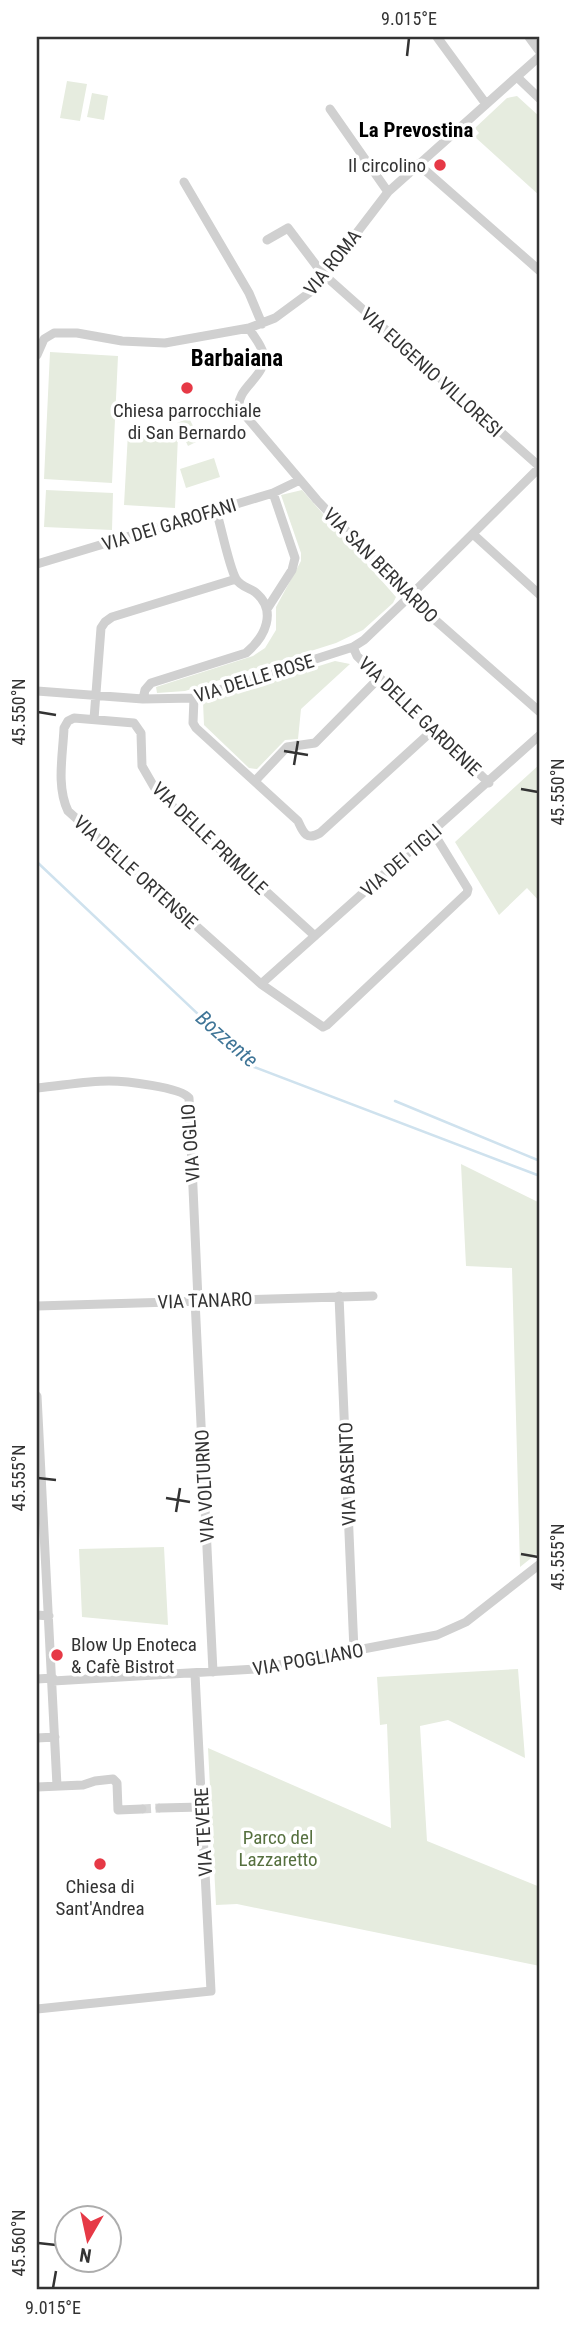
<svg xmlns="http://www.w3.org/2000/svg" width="577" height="2327" font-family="'Roboto Condensed',sans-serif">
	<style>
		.green { fill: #e6ecdf }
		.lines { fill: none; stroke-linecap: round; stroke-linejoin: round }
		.stream { stroke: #cfe2ee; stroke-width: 2.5 }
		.minor-tunnel { stroke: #d6d6d6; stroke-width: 9; stroke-dasharray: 9 4.5; stroke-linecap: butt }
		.minor { stroke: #d0d0d0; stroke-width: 9 }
		.ticks { fill: none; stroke: #333; stroke-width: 2.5 }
		.poi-dot { fill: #e63946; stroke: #fff; stroke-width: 2.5 }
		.labels { text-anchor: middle; stroke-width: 7; stroke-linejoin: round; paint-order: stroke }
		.poi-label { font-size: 19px; fill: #333; stroke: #fff }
		.street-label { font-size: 19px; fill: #333; stroke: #fff }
		.park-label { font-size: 19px; fill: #56703f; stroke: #fff }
		.neighbourhood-label { font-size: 21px; font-weight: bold; fill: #000; stroke: #fff }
		.water-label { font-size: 21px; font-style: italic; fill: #3f7597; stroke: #fff }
		.quarter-label { font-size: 23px; font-weight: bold; fill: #000; stroke: #fff }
		.neatline { fill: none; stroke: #333; stroke-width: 2.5 }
		.ticks-label { font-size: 18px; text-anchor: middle; fill: #333 }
	</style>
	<rect width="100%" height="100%" fill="#fff"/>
	<path class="green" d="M67,81l20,3 -7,37 -20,-3z
		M92,93l16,3 -4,24 -17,-3z
		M517,96l23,21v79l-65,-59 4,-4 -4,-5 32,-30z
		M50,352l68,4 -6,127 -68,-4z
		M189,418l11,22 -12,6 -11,-23z
		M128,433l50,2 -3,73 -51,-3z
		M214,458l6,19 -34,11 -6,-19z
		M46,490l67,3 -1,37 -68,-3z
		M302,490l94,107 -3,6 -30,27 -27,13 -151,48 -28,2 -1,-6 97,-31 12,-8 11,-18v-23l25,-46v-8l-20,-58z
		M335,661l15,3 -49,45 -3,30 -13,1 -28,29 -8,-1 -45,-43 -1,-23z
		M540,764v138l-13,-14 -28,27 -44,-73z
		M461,1164l79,39v348l-20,16 -8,-299 -46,-2z
		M164,1547l4,78 -86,-8 -3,-68z
		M518,1669l7,89 -77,-38 -28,6 7,115 113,46v79l-303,-62 -21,1 -8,-157 183,80 -4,-104 -7,1 -3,-48z"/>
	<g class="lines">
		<path class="stream" d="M37,862l217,205 286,109
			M395,1101l145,60"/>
		<path class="minor-tunnel" d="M142,1809l18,-1"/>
		<path class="minor" d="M437,37l49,67
			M529,37l11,15
			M517,77l23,22
			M330,109l58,83
			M418,164l122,107
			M184,182l65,111 13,31
			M267,240l21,-12 34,45 218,194
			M249,328c4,8 12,16 14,25 6,23 -27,34 -24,55l78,92 92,97 131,115
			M37,355l7,-16 10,-6h23l45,8 43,2 84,-15 26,-10 38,-28 75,-98 152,-136
			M474,535l66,60
			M37,564l236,-71 27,-13
			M267,609l25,-39 3,-12 -22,-65
			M353,647l4,9 132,127
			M37,691l106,8 51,-1 159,-51 11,-7 45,-43 131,-130
			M194,698l-1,25 3,5 102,93c5,11 8,20 22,12l113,-103
			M143,699l2,-9 6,-7 95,-30c19,-16 32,-42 9,-61 -6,-4 -15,-6 -19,-13 -7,-12 -15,-53 -20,-69
			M94,719l7,-91 4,-6 7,-5 124,-38
			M255,781l32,-34 28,-4 64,-65
			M315,936l-158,-144 -15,-26 -1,-33 -7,-10 -60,-5 -6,3 -4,7c-1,26 -8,58 4,83l193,173 62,43 4,-2 140,-132 1,-4 -35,-57
			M261,984l279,-249
			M37,1088c23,-2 48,-7 72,-7 15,0 72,6 80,17l9,202
			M339,1296l15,355
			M195,1300l18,372
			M37,1306l336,-10
			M37,1396l20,390
			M37,1615l12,1
			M37,1679l16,-1
			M53,1681l204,-12 180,-34 29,-13 74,-58
			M37,1738l18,-1
			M37,1787l46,-2 12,-4 18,-2 4,4 1,27 24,-1
			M160,1808l42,-1
			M37,2009l174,-18 -16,-317"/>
	</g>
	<path class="ticks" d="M407,56l2,-18M38,712l18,3M284,751l24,4M294,765l4,-24M521,789l17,3M38,1478l18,2M166,1498l24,4M176,1512l4,-24M521,1554l17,3M38,2243l18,2M53,2288l3,-17"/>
	<g class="poi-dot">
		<circle cx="440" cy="165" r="7"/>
		<circle cx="187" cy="388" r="7"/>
		<circle cx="57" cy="1655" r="7"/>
		<circle cx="100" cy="1864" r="7"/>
	</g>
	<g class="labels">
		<g class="poi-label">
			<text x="426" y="172" text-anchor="end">Il circolino</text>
			<text x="187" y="417">Chiesa parrocchiale<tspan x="187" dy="22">di San Bernardo</tspan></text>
			<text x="71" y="1651" text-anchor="start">Blow Up Enoteca<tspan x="71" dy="22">&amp; Cafè Bistrot</tspan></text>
			<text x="100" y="1893">Chiesa di<tspan x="100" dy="22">Sant'Andrea</tspan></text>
		</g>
		<g class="street-label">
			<text transform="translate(332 262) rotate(-51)" y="7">VIA ROMA</text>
			<text transform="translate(432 372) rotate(42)" y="7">VIA EUGENIO VILLORESI</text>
			<text transform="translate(169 524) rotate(-17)" y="7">VIA DEI GAROFANI</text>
			<text transform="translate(381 565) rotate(45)" y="7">VIA SAN BERNARDO</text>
			<text transform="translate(254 678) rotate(-17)" y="7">VIA DELLE ROSE</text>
			<text transform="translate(420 716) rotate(44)" y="7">VIA DELLE GARDENIE</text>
			<text transform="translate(210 838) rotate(44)" y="7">VIA DELLE PRIMULE</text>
			<text transform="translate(401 860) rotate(-41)" y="7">VIA DEI TIGLI</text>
			<text transform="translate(136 872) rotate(42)" y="7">VIA DELLE ORTENSIE</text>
			<text transform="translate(190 1143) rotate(-94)" y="7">VIA OGLIO</text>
			<text transform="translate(205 1300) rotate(-2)" y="7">VIA TANARO</text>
			<text transform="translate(347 1474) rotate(-92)" y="7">VIA BASENTO</text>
			<text transform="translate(204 1486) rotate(-93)" y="7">VIA VOLTURNO</text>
			<text transform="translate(308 1659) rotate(-10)" y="7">VIA POGLIANO</text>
			<text transform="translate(203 1832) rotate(-93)" y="7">VIA TEVERE</text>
		</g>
		<g class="park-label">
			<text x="278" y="1844">Parco del<tspan x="278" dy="22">Lazzaretto</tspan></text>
		</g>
		<g class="neighbourhood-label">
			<text x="416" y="137">La Prevostina</text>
		</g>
		<g class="water-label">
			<text transform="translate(227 1039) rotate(41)" y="7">Bozzente</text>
		</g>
		<g class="quarter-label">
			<text x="237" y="366">Barbaiana</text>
		</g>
	</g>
	<rect width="577" height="2327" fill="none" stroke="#ffffff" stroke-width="77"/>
	<g transform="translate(88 2239) rotate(189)"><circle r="33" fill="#ffffff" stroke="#adadad" stroke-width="2"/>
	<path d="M0-5L12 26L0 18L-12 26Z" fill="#e63946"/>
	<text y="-10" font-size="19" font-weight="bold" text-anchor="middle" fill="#333333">N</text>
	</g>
	<rect x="38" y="38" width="500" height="2250" class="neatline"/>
	<g class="ticks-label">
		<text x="409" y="25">9.015°E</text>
		<text transform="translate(19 712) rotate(-90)" y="6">45.550°N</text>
		<text transform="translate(558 792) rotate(-90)" y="6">45.550°N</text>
		<text transform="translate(19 1478) rotate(-90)" y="6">45.555°N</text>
		<text transform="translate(558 1557) rotate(-90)" y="6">45.555°N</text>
		<text transform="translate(19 2243) rotate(-90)" y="6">45.560°N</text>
		<text x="53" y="2314">9.015°E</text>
	</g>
</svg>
